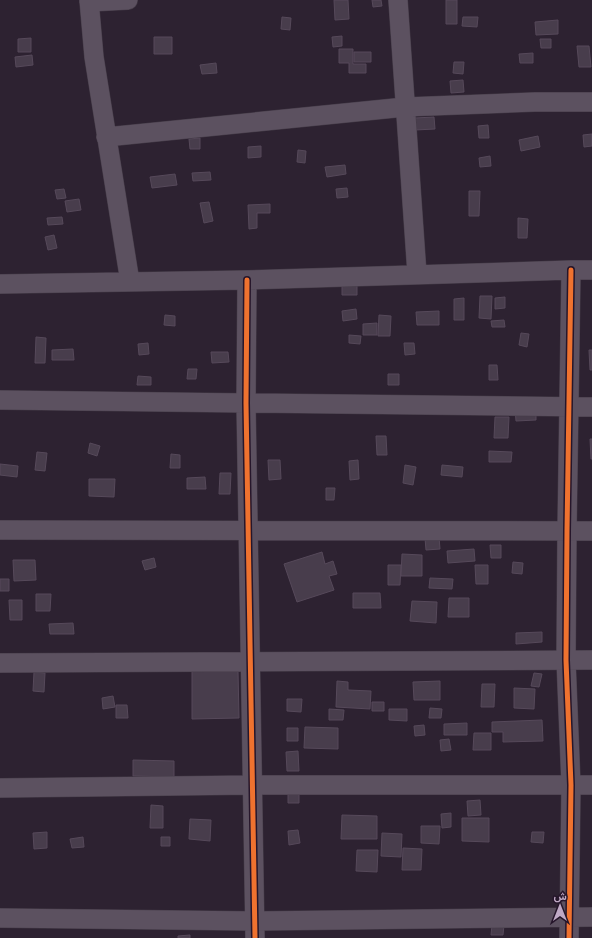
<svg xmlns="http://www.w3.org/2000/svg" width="592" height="938" font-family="Barlow,Vazirmatn,sans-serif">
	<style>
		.building { fill: #483d4c; stroke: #56495a }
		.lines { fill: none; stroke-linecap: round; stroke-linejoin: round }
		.street-casing { stroke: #463d49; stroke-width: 20 }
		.street { stroke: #5c5160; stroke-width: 19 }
		.cycleway-casing { stroke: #26162b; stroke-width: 8 }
		.cycleway { stroke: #ef722f; stroke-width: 5 }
	</style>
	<rect width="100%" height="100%" fill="#2d2231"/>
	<path class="building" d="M334,0h14l1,19 -14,1z
		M372,0h9l1,6 -9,1z
		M446,0h11v24h-11z
		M282,17l9,1 -1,12 -9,-1z
		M463,17h15l-1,10 -15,-1z
		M558,20v14l-22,1 -1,-13z
		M342,36v10l-9,1 -1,-10z
		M154,37h18v17h-18z
		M31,38v14h-13v-13z
		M540,39h11v9h-10z
		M577,46h12l2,21h-12z
		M339,49h14v15h13v9h-17v-10h-10z
		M354,52h17v10h-17z
		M533,53v10h-13l-1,-9z
		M32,55l1,10 -17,2 -1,-10z
		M454,62h10l-1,12 -10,-1z
		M216,63l1,10 -15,1 -2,-9z
		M463,80l1,12 -13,1 -1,-12z
		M434,117l1,12 -20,1v-12z
		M488,125l1,13h-10l-1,-12z
		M592,134v12l-8,1 -1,-12z
		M538,136l2,11 -19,4 -2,-11z
		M200,138v11h-10l-1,-10z
		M261,146v11l-13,1v-11z
		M298,150l8,1 -1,12 -8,-1z
		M490,156l1,10 -11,1 -1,-9z
		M345,165l1,9 -19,3 -2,-10z
		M210,172l1,8 -18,1 -1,-8z
		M175,174l2,11 -25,3 -2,-11z
		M347,188l1,9 -11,1 -1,-9z
		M64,189l2,9 -9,1 -2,-9z
		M469,191h11l-1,25h-10z
		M79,199l2,11 -14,2 -2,-11z
		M209,202l4,19 -9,2 -4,-20z
		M270,204v9h-13v15l-8,1 -1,-24z
		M62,217l1,7 -15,1 -1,-7z
		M518,218l10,1 -1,19h-9z
		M54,235l3,13 -9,2 -3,-13z
		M342,284h15v11h-15z
		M480,296h12l-1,23 -12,-1z
		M505,297v11l-10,1v-11z
		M464,298v22h-10v-21z
		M356,309l1,10 -14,2 -1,-10z
		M439,311v14h-22l-1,-13z
		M165,315l10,1v10l-11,-1z
		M379,315l12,1 -1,20h-12z
		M504,320l1,7h-13l-1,-6z
		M377,323v12h-14v-11z
		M521,333l8,1 -2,13 -8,-2z
		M349,335l12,1 -1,8 -11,-1z
		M36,337l10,1 -1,25h-10z
		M148,343l1,11 -10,1 -1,-11z
		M404,343h10l1,11 -10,1z
		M73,349l1,11h-22v-10z
		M589,350h3v20h-2z
		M211,352h17l1,10 -17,1z
		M489,365h8l1,15h-9z
		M188,369h9l-1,10h-9z
		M388,374h11v11h-11z
		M138,376l13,1v8h-14z
		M515,408h21v12l-20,1z
		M495,417h14l-1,21h-14z
		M376,436h10l1,19h-10z
		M590,439h2v20h-1z
		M90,443l10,3 -3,10 -9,-3z
		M489,451l23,1 -1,10h-22z
		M37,452l10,1 -2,18 -10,-1z
		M171,454l9,1v13h-10z
		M268,460h12l1,19 -12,1z
		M358,460l1,19 -9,1 -1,-19z
		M0,464l18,2 -1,11 -17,-2z
		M405,465l11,2 -3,18 -10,-2z
		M442,465l21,2 -1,10 -21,-2z
		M220,473h11l-1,21h-11z
		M205,477l1,12h-19v-11z
		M89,479h26l-1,18 -25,-1z
		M326,488h9l-1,12h-8z
		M439,537l1,12 -14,1 -1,-12z
		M490,545h11v13h-10z
		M474,549l1,12 -27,2 -1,-12z
		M322,552l3,12 8,-3 4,13 -8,2 5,14 -37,12 -13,-38z
		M402,554l20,1v21h-21z
		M154,558l2,9 -11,3 -3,-9z
		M13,560h22l1,20 -22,1z
		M513,562l10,1 -1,11 -10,-1z
		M388,565h13l-1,20h-12z
		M475,565h13v19h-12z
		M430,578l23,1 -1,10 -23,-1z
		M0,579h9v12h-9z
		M353,593h27l1,15h-28z
		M36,594h15l-1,17h-14z
		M449,598h20v19h-21z
		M9,600h13v20h-12z
		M412,601l25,1 -1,21 -26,-2z
		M73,623l1,11h-24l-1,-10z
		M542,632v10l-26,2v-11z
		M192,671h46l1,47 -47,1z
		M34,672l11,1 -1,19 -11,-1z
		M534,673l8,1 -3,13 -8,-1z
		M337,681l11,1v8l23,1 -1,18 -34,-2z
		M440,681v19h-26l-1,-18z
		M482,684h13l-1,23h-13z
		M514,688l21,1 -1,20 -20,-1z
		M113,696l2,11 -12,2 -1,-11z
		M287,699h15l-1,13 -14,-1z
		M372,702h12v9h-12z
		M116,705h11l1,13h-12z
		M430,708l12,1 -1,9h-12z
		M329,709l15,1 -1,10h-14z
		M389,709h18v12l-18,-1z
		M542,720l1,21 -40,1v-10h-11v-10z
		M467,723v12h-23v-11z
		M424,725l1,10 -10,1 -1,-10z
		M305,727l33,1v21l-34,-1z
		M287,728h11v13h-11z
		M474,733h17v17h-18z
		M449,739l2,11 -10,1 -1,-11z
		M298,751l1,20h-12l-1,-19z
		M133,760l41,1v16l-41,-1z
		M288,794h11v9h-11z
		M480,800l1,15 -13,1 -1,-15z
		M151,805l12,1v22h-13z
		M451,813v14l-9,1 -1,-14z
		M342,815l35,1v23h-36z
		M462,818h27v24l-27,-1z
		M190,819l21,1 -1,21 -21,-2z
		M421,826h19l-1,18 -18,-1z
		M298,830l2,13 -11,2 -1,-14z
		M47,832v16l-13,1 -1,-16z
		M532,832h12l-1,11 -12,-1z
		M382,833l20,1 -1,23 -20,-1z
		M83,837l1,10 -12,1 -2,-9z
		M161,837h9v9h-9z
		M403,848l19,1 -1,21h-19z
		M357,850h21l-1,22 -21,-1z
		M492,925h12l-1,10h-12z
		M190,935v3h-12v-2z"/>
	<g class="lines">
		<defs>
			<path id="street" d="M89,0l5,57 36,225
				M398,0l19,274
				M89,2l39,-2
				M106,137l299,-30 130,-5h57
				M247,280l-1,123 9,535
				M0,284l247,-4 324,-10h21
				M0,400l246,3 346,4
				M0,530l592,1
				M0,663l592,-3
				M0,788l252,-3h340
				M0,918l255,3 337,-4
				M569,938l2,-153 -5,-125 1,-129 4,-261"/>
		</defs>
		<use href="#street" class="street-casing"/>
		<use href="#street" class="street"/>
		<defs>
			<path id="cycleway" d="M247,280l-1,123 9,535
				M569,938l2,-153 -5,-125 1,-129 4,-261"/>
		</defs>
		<use href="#cycleway" class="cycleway-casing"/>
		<use href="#cycleway" class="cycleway"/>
	</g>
	<g transform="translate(560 906)" stroke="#26162b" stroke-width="3" paint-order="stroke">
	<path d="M0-3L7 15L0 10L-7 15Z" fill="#bfa9c5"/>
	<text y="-6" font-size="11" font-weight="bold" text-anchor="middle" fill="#bfa9c5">ش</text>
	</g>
</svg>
